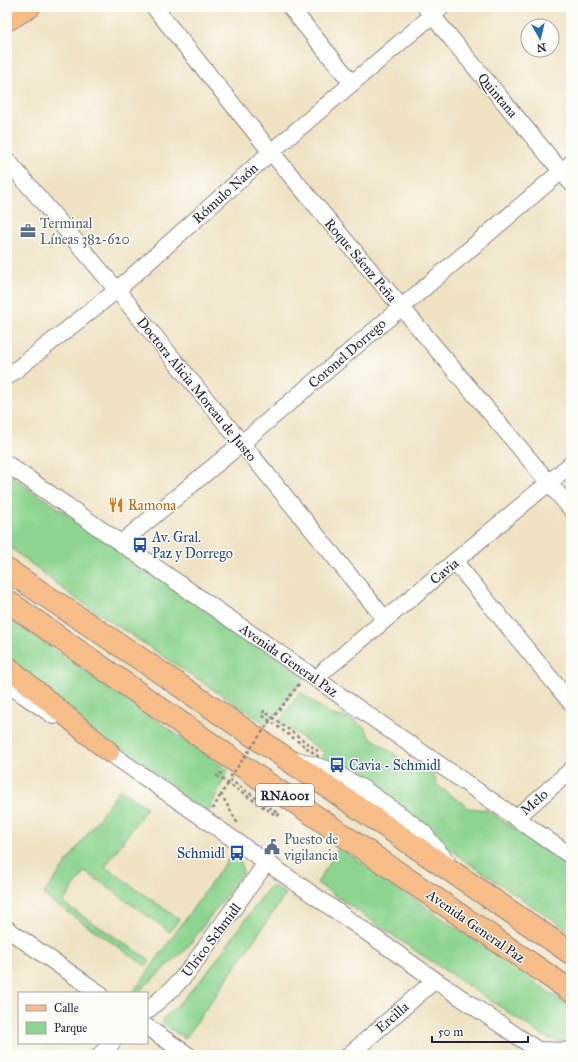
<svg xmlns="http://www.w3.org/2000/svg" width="578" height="1062" font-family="'IM FELL Great Primer',serif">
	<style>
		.green { fill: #8cd48f; stroke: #577b65 }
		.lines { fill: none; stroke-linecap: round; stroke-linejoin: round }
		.minor-casing { stroke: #88827f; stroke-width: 18 }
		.major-casing { stroke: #88827f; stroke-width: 22 }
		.highway-casing { stroke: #88827f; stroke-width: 24 }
		.path { stroke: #88827f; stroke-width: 2.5; stroke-dasharray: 3 3; stroke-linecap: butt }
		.minor { stroke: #fff; stroke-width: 16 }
		.major { stroke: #f7bd88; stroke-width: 20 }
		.highway { stroke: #f7bd88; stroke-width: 22 }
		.path-bridge { stroke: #88827f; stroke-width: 2.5; stroke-dasharray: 3 3; stroke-linecap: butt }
		.labels { text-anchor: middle; stroke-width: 3; stroke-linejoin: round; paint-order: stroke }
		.shield { fill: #fdfcf7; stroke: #646373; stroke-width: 1 }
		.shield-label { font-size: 13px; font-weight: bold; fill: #22223b }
		.street-label { font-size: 14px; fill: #22223b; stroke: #fdfcf7 }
		.service-label { font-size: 14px; fill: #4e5e75; stroke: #fdfcf7; text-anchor: start }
		.food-label { font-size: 14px; fill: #c56008; stroke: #fdfcf7; text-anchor: start }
		.transit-label { font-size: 14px; fill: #164399; stroke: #fdfcf7; text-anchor: start }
	</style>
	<rect width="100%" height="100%" fill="#fdfcf7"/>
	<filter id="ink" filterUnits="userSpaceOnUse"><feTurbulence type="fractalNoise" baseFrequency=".025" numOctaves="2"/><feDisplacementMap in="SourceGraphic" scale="8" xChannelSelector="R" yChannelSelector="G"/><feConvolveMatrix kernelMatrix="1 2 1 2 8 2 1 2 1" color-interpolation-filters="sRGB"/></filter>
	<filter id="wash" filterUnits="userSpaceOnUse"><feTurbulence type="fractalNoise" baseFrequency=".012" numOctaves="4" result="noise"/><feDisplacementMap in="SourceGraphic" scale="16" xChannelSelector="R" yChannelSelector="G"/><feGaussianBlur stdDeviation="0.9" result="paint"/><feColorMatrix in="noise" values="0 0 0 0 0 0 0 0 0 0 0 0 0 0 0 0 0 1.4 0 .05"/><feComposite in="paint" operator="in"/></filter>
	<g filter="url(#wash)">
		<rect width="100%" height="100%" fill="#efe2c3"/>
		<path class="green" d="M7,473l298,204 -30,39 -11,7 -193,-128 -64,-50z
			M7,617l221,153 -21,45 -96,-67 -104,-88z
			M300,692l32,23 18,3 15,10 5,9 40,28 9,1 14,8 4,11 32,23 18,2 84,57v65l-110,-74 -11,-9 -23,-21 -107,-67 5,-8 -46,-31z
			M120,789l27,18 -42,60 74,52 -9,13 -85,-61 -22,32 87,57 -4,6 -103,-71z
			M339,847l232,160v36l-23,-4 -138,-92 -93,-64z
			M231,855l10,7 2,11 -57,76 -49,44 -3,-2z
			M271,887h4l11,7 -101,145 -22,-16v-5l12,-10 32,-35 60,-83z"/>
	</g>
	<g filter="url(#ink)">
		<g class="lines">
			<defs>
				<path id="minor" d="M154,7l117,145 300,357
					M290,7l62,76
					M426,8l145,175
					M7,160l110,130 268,329
					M7,377l110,-87 154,-138 171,-145
					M7,464l564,392
					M121,543l121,-100 329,-280
					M455,562l116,141
					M317,679l8,-9 246,-206
					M7,684l47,32
					M100,746l335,234 110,75
					M297,760l35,11 32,18 41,29 18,14 24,30
					M516,818l55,-48
					M7,929l92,64
					M147,1011l26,-23 14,-15 80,-111
					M147,1027l41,28
					M538,1050l33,1
					M100,1055l12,-12
					M349,1055l86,-75"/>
				<path id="major" d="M7,666l102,86"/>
				<path id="highway" d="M7,20l22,-13
					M7,570l141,94 423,289
					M7,601l251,176 313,214"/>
			</defs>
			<use href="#minor" class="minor-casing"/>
			<use href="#major" class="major-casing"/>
			<use href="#highway" class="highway-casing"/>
			<path class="path" d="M299,684l-26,34 45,33
				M270,721l-8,-6 2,-4 9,7
				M222,774l-2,-1 -3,3 60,40
				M228,784l-7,10 17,30
				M213,809l8,-15"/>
			<use href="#minor" class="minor"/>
			<use href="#major" class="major"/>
			<use href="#highway" class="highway"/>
			<path class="path-bridge" d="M277,816l2,-2 -50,-35 41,-58 48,35 2,-3"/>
		</g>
	</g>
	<defs>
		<symbol id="office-bare" viewBox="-9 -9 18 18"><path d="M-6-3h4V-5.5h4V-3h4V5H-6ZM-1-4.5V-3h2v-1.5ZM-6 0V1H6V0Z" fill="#5c6f8a" stroke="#fdfcf7" stroke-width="2.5" paint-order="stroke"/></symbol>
		<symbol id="restaurant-bare" viewBox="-9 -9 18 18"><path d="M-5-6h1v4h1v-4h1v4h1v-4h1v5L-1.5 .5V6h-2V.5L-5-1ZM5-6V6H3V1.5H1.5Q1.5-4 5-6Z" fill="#e8710a" stroke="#fdfcf7" stroke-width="2.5" paint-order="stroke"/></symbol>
		<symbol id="bus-bare" viewBox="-9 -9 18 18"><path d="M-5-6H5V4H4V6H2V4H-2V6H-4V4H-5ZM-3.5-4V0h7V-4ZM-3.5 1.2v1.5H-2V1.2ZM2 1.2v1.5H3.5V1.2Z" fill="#1a4fb4" stroke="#fdfcf7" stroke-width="2.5" paint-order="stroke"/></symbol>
		<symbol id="civic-bare" viewBox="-9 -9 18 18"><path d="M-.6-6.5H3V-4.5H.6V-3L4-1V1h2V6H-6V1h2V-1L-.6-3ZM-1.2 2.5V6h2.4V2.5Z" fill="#5c6f8a" stroke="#fdfcf7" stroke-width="2.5" paint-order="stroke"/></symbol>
	</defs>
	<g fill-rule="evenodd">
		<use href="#office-bare" x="17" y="220" width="22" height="22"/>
		<use href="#restaurant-bare" x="105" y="494" width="22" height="22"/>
		<use href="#bus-bare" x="129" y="534" width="22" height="22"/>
		<use href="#bus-bare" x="326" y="754" width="22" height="22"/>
		<use href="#civic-bare" x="261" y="836" width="22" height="22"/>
		<use href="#bus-bare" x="226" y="842" width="22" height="22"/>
	</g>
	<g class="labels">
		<rect class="shield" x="256" y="784" width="58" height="22" rx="3"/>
		<g class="shield-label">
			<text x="285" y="800">RNA001</text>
		</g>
		<g class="street-label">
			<text transform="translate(498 95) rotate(50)" y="5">Quintana</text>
			<text transform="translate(225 193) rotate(-42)" y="5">Rómulo Naón</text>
			<text transform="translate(361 260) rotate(50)" y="5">Roque Sáenz Peña</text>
			<text transform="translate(347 353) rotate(-41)" y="5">Coronel Dorrego</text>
			<text transform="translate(197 389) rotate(51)" y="5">Doctora Alicia Moreau de Justo</text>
			<text transform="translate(444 571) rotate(-39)" y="5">Cavia</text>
			<text transform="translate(289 660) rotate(35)" y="5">Avenida General Paz</text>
			<text transform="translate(534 802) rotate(-41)" y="5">Melo</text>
			<text transform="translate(476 926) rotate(35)" y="5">Avenida General Paz</text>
			<text transform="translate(211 940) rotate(-53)" y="5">Ulrico Schmidl</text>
			<text transform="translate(392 1017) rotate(-41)" y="5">Ercilla</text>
		</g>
		<g class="service-label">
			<text x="40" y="228">Terminal<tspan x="40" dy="16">Líneas 382-620</tspan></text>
			<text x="284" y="844">Puesto de<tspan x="284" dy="16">vigilancia</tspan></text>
		</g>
		<g class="food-label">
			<text x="128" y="510">Ramona</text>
		</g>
		<g class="transit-label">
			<text x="152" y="542">Av. Gral.<tspan x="152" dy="16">Paz y Dorrego</tspan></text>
			<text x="349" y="770">Cavia - Schmidl</text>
			<text x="225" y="858" text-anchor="end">Schmidl</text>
		</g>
	</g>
	<rect width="578" height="1062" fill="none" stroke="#fdfcf7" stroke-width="24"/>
	<rect x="18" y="992" width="130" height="52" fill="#fdfcf7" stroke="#a5a5ac"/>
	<rect x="26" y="1005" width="20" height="6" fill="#f7bd88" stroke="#a5a5ac"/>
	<text x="54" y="1012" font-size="12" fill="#22223b">Calle</text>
	<rect x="26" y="1022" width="20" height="12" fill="#8cd48f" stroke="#a5a5ac"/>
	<text x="54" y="1032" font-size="12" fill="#22223b">Parque</text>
	<g transform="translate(540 38) rotate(172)"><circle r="19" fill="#fdfcf7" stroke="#a5a5ac"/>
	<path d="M0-3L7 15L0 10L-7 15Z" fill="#1f6fb2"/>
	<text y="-6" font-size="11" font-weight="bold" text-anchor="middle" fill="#22223b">N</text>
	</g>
	<path d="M432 1036v6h96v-6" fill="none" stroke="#22223b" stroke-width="2"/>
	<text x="438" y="1036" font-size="12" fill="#22223b" stroke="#fdfcf7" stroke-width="3" paint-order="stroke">50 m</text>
</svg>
